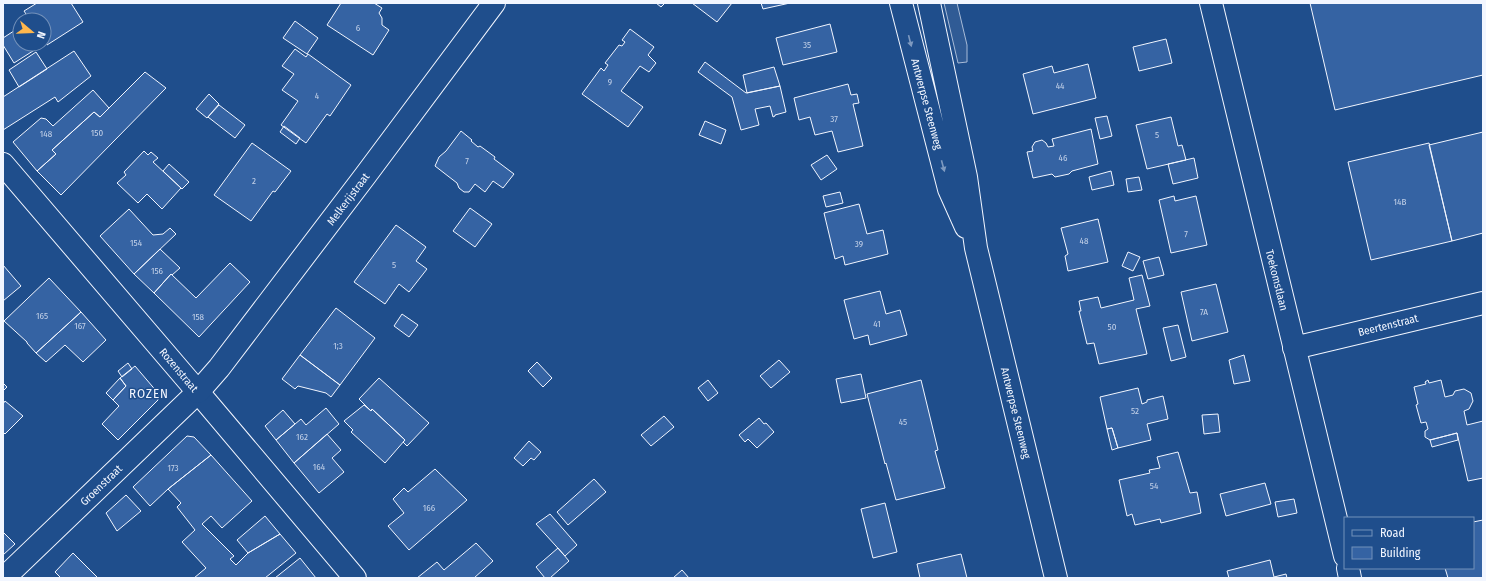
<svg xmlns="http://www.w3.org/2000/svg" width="1486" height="581" font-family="'Fira Sans Condensed',sans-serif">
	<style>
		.built { fill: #305b95; stroke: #a8bbd7 }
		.building { fill: #3563a3; stroke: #f2f6ff }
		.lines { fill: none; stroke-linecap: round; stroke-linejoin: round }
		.street-casing { stroke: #f2f6ff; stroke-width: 24 }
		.secondary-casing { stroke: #f2f6ff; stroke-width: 24 }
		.primary-casing { stroke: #f2f6ff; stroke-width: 24 }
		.street { stroke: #1f4e8c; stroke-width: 22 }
		.secondary { stroke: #1f4e8c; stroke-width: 22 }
		.primary { stroke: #1f4e8c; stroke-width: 22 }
		.oneway { fill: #7e9ac0 }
		.labels { text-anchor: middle; stroke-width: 3; stroke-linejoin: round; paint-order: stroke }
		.number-label { font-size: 9px; fill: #c3d1e8 }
		.street-label { font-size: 11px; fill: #f2f6ff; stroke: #1f4e8c }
		.quarter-label { font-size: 13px; letter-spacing: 1px; fill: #f2f6ff; stroke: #1f4e8c }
	</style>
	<rect width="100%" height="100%" fill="#1f4e8c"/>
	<path class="built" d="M944,3h13l10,42v17l-9,1z"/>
	<path class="building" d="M37,3h34l12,19 -36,23 -1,-2 -2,1v-24h-14l-6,-9z
		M341,3h33l8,5 -3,5 3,5v7l7,5 -16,25 -46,-30z
		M656,3h9l-4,4z
		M692,3h40l-15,19z
		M761,3h29l-27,6z
		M1310,3h173v72l-148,35z
		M295,21l23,17 -11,16 -24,-16z
		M830,24l7,28 -54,13 -7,-27z
		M20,27v17h24l-30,19 -11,-18v-7z
		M630,29l24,18 -6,8 8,8 -7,9 -9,-6 -19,25 22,16 -15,20 -46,-33 19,-26 3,3 4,-6 -3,-2 14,-18 3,1 3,-4 -3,-2z
		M1166,39l6,24 -33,8 -6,-24z
		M295,49l11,8 2,-3 43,31 -21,31 -3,-2 -21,29 -25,-18 17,-24 -16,-11 12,-16 -12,-8z
		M74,51l17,25 -33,26 -3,-5 -52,33v-33z
		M36,52l11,17 -28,18 -10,-17z
		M705,62l41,31 34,-7 6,26 -11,3v1l-2,1 -3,-11 -15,3 4,16 -18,5 -9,-33 -34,-25z
		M1088,64l8,34 -63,16 -10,-40 29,-8 2,7z
		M774,67l6,19 -33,7 -4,-18z
		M145,72l21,16 -105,107 -24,-24 19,-17 -4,-4 42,-38 6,5z
		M848,84l3,11 6,-1 2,9 -6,1 10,42 -25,6 -6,-21 -17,4 -5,-18 -11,3 -5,-22z
		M93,90l16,18 -9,9 -6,-5 -42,38 4,4 -19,17 -24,-29 28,-24 5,1 7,7z
		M209,94l10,10 -12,14 -11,-9z
		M219,105l26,20 -10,13 -27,-21z
		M1107,116l5,20 -12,3 -5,-21z
		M1171,117l7,29 4,-1 4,15 -39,9 -11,-44z
		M705,121l21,9 -5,14 -22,-9z
		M284,126l16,12 -4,6 -16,-12z
		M1091,129l7,35 -26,7 -3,3 -14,3 -3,-3 -19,4 -6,-26 6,-1 -1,-4 3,-5 7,-2 4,3 2,4 6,-1 -2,-7z
		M461,131l11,9 -1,1 7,6 2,-1 15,11 -1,2 20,15 -11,14 -10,-7 -8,11 -10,-8 -6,8h-5l-5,-4 -2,-5 -22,-17 4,-9 7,-6z
		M1483,132v101l-31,8 -23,-96z
		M252,143l39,28 -16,21 -2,-1 -22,30 -37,-26z
		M1429,143l23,98 -81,19 -23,-98z
		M144,151l4,4 3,-3 7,6 -5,4 28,26 -19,21 -15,-15 -9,9 -21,-20 9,-8 -2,-3z
		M827,155l10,14 -16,11 -10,-15z
		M1194,158l4,20 -25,6 -5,-20z
		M169,164l20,18 -7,7 -19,-18z
		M1111,171l3,14 -22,5 -3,-13z
		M1139,177l3,13 -14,2 -2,-13z
		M840,192l3,11 -17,4 -3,-11z
		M1174,196l1,5 21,-5 11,49 -36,8 -12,-53z
		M859,204l8,30 16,-4 5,24 -43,11 -2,-9 -8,3 -11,-46z
		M470,208l22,16 -17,23 -22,-16z
		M129,209l24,26 10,-1 7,-6 6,6 -42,40 -34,-38z
		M1098,219l10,43 -40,9 -3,-15 3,-2 -7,-26z
		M396,225l30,22 -10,14 11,8 -18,23 -10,-8 -14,20 -31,-22z
		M160,249l20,19 -8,7 -1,-1 -17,19 -20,-19z
		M1128,252l12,5 -7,14 -11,-5z
		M1159,257l5,18 -16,4 -5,-18z
		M230,263l20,19 -51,55 -45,-44 17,-19 25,24z
		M3,265l18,21 -18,15z
		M1142,275l8,31 -14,3 11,45 -48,10 -5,-21 -7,1 -8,-33h2l-2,-10 19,-4 3,11 33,-8 -5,-22z
		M49,278l32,34 -45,41 -9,-10v-1l-23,-21z
		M1216,284l12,48 -36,9 -11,-49z
		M880,291l6,23 14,-4 7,25 -37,10 -2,-10 -14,4 -10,-39z
		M336,308l39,30 -35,47 -40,-30z
		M81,312l25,28 -23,22 -18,-17 -19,17 -10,-9z
		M402,314l16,11 -9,12 -15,-11z
		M1178,325l8,32 -15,4 -8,-33z
		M300,355l40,30 -9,12 -5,-4 -28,-7 -3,3 -13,-10z
		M1244,355l6,26 -16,3 -5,-24z
		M779,360l11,12 -19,16 -11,-12z
		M537,362l15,16 -9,9 -15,-16z
		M128,363l4,6 -10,8 -4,-6z
		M135,366l23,27v7l-40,40 -16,-16 17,-18 -6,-6 13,-14 -6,-8z
		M861,374l5,24 -25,5 -5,-24z
		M120,378l6,8 -13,14 -7,-7z
		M379,378l50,45 -22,23 -4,-4 2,-2 -33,-31 -1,2 -12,-12z
		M708,380l10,13 -10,8 -10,-13z
		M921,380l17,70 -3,1 10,37 -49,12 -10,-37 -1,1 -18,-70z
		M1428,380l1,3 12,-3 4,17 8,-2 2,-4 9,-2 7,4 2,8 -4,8 -5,2 3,14 16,-4v57l-15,3 -11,-48 -27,7 -5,-3v-6l3,-2 -2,-7 -5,1 -5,-18 2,-1 -4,-17 12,-3 -1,-2z
		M3,383l4,4 -4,4z
		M1138,388l4,16 5,-2v-2l16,-4 5,23 -21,5 4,16 -33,8 -6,-20 -5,1 -7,-32z
		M5,401l18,15 -18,18 -2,-2v-28z
		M364,405l7,6 1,-2 33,31 -20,23 -34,-31 2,-2 -9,-9z
		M326,408l13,16 -45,39 -18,-23 25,-21 5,6z
		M283,410l12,14 -19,16 -11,-14z
		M1218,414l2,18 -16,2 -2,-19z
		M664,416l10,11 -23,19 -10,-11z
		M759,418l5,6 2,-1 8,9 -17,16 -9,-9 -3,3 -6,-7z
		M1112,428l6,20 -6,2 -5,-21z
		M1457,433l1,7 -26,7 -2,-7z
		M327,434l14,16 -9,8 12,14 -25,21 -25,-30z
		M187,436l7,1 17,18 -43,34 -18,17 -17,-19z
		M529,441l12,11 -7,8 -3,-2 -8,8 -9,-8z
		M1178,452l12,41 7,-1 4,21 -40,10 -1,-4 -25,6 -3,-11 -5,2 -8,-36 31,-7 -1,-3 11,-2 -3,-11z
		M211,455l41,46 -30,27 -11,-12 -9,8 32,32 -4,3 6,6 12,-12 32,-19 16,19 -31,25h-71l12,-10 -24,-26 13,-12 -18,-23 4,-4 -13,-14z
		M435,469l32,31 -58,50 -21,-24 16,-13 -11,-14 11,-11 4,4z
		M594,479l12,13 -38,33 -11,-13z
		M1265,483l6,21 -45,12 -6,-22z
		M126,495l15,16 -24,20 -11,-18z
		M1294,499l3,14 -19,4 -3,-15z
		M885,503l12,49 -24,6 -12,-49z
		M550,514l27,31 -12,11 -29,-32z
		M265,516l15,18 -32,19 -11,-13z
		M1483,520v58h-35l-3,-10h28v-46z
		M3,532l12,12 -12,11z
		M476,543l17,18 -19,17h-57l20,-16 7,8z
		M558,548l11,13 -19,17h-5l-9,-11z
		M73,553l25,25h-37l-6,-6z
		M961,554l6,24h-47l-3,-14z
		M300,558l16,20h-41z
		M1270,560l4,17 12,-3 1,4h-58l-2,-7z
		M682,570l7,8h-16z"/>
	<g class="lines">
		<defs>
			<path id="street" d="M1211,3l134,553
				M1294,348l189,-45
				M1348,568l2,10"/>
			<path id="secondary" d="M4,578l194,-186 157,186"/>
			<path id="primary" d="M901,3l48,186 17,38
				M929,3l37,174 10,71 80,330
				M3,164l195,228 21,-24 146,-192 129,-173"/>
		</defs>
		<use href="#street" class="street-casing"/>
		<use href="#secondary" class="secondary-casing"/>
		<use href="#primary" class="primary-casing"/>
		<use href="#street" class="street"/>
		<use href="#secondary" class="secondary"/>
		<use href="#primary" class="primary"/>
	</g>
	<defs><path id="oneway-solid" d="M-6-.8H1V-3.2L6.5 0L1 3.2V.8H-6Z"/></defs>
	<g class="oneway">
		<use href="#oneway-solid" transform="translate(910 41) rotate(76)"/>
		<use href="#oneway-solid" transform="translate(943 166) rotate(75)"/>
	</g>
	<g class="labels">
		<g class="number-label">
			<text x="358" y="31">6</text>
			<text x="807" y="48">35</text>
			<text x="610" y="85">9</text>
			<text x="1060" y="89">44</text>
			<text x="317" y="99">4</text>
			<text x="834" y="122">37</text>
			<text x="97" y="136">150</text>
			<text x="46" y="137">148</text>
			<text x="1157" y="138">5</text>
			<text x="1063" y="161">46</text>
			<text x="467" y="164">7</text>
			<text x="254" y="184">2</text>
			<text x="1400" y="205">14B</text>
			<text x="1186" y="237">7</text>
			<text x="1084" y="244">48</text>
			<text x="136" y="246">154</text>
			<text x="859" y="247">39</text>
			<text x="394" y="268">5</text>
			<text x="157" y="274">156</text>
			<text x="1204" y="315">7A</text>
			<text x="42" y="319">165</text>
			<text x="198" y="320">158</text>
			<text x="877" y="327">41</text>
			<text x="80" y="329">167</text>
			<text x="1112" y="330">50</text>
			<text x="338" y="349">1;3</text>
			<text x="1135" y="414">52</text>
			<text x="903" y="425">45</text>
			<text x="302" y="440">162</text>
			<text x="319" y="470">164</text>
			<text x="173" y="471">173</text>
			<text x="1154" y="489">54</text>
			<text x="429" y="511">166</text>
		</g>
		<g class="street-label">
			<text transform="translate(927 104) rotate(75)" y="4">Antwerpse Steenweg</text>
			<text transform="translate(348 199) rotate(-53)" y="4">Melkerijstraat</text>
			<text transform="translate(1277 280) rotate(76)" y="4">Toekomstlaan</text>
			<text transform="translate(1388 325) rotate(-14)" y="4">Beertenstraat</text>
			<text transform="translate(179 370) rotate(50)" y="4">Rozenstraat</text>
			<text transform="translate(1016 413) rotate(76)" y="4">Antwerpse Steenweg</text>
			<text transform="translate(101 485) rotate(-44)" y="4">Groenstraat</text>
		</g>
		<g class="quarter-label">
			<text x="149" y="398">ROZEN</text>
		</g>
	</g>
	<rect width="1486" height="581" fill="none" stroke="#f2f6ff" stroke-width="8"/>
	<rect x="1344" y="517" width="130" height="52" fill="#1f4e8c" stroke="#7391ba"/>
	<rect x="1352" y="530" width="20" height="6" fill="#1f4e8c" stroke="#7391ba"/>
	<text x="1380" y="537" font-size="12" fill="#f2f6ff">Road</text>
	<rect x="1352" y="547" width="20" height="12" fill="#3563a3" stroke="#7391ba"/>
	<text x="1380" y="557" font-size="12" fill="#f2f6ff">Building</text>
	<g transform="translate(32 32) rotate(109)"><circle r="19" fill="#1f4e8c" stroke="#7391ba"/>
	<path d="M0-3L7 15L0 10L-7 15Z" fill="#ffb74d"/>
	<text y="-6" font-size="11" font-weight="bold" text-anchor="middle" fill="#f2f6ff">N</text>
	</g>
</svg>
